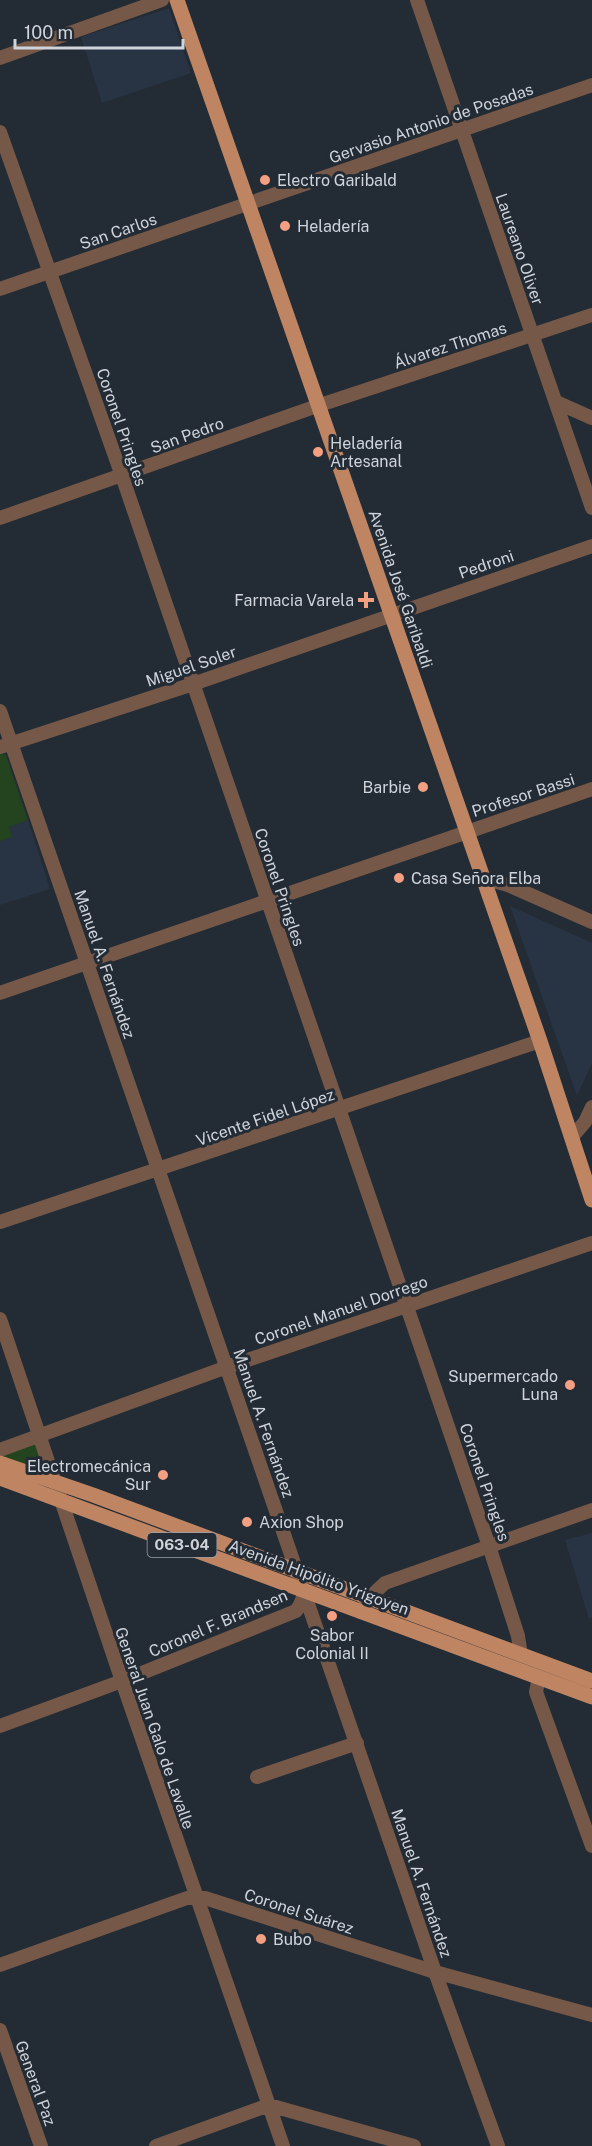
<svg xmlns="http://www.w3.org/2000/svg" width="592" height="2146" font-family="'Public Sans',sans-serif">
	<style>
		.built { fill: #283443 }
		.green { fill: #23441e }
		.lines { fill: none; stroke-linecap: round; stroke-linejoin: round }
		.minor { stroke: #755847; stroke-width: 14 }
		.major { stroke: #bf8562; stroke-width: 15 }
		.poi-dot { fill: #f3a082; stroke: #232b35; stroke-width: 2 }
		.labels { text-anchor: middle; stroke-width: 6; stroke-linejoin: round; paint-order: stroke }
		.shield { fill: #232b35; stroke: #9ba1a9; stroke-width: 1.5 }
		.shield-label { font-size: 15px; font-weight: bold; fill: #cfd4db }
		.street-label { font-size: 16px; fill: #cfd4db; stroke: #232b35 }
		.poi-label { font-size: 16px; fill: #cfd4db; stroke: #232b35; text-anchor: start }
	</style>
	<rect width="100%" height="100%" fill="#232b35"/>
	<path class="built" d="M169,8l22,65 -89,30 -21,-66z
		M28,820l22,69 -50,16v-64l12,-4 -3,-10z
		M510,906l82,37v120l-15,33z
		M592,1533v84l-3,2 -24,-79z"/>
	<path class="green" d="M0,753l6,2 22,65 -19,7 3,10 -12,4z
		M37,1435l15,43 -52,-18v-9z"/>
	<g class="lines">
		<path class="minor" d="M417,0l175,508
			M0,58l162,-58
			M0,132l122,344 367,1070 29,90 3,19
			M0,289l592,-204
			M556,402l36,16
			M0,518l317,-112 275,-91
			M0,711l435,1261 63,174
			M0,747l193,-63 399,-138
			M482,878l26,7 84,37
			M0,993l592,-204
			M572,1137l13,-15 7,-15
			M0,1222l540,-181
			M0,1319l122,362 161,465
			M0,1450l227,-83 365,-124
			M361,1612l9,-15 15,-14 207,-73
			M539,1677l-3,15 56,154
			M0,1726l122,-45 174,-70 4,-6 5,-13
			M257,1777l100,-34
			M0,1965l187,-67h18l230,74 157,43
			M0,2030l41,116
			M156,2146l113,-41 145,41"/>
		<path class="major" d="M177,0l363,1041 52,159
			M0,1463l93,32 499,186
			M0,1478l592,219"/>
	</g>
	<g class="poi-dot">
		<circle cx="265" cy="180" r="6"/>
		<circle cx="285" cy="226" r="6"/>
		<circle cx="318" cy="452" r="6"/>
		<path d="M363 591h6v6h6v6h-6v6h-6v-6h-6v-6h6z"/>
		<circle cx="423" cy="787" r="6"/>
		<circle cx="399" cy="878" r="6"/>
		<circle cx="570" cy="1385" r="6"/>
		<circle cx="163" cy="1475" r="6"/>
		<circle cx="247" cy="1522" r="6"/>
		<circle cx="332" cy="1616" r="6"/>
		<circle cx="261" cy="1939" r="6"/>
	</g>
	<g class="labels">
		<rect class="shield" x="147.5" y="1533" width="69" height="24" rx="4.5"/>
		<g class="shield-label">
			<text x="182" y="1550">063-04</text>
		</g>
		<g class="street-label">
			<text transform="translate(431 123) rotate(-19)" y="6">Gervasio Antonio de Posadas</text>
			<text transform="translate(118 231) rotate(-19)" y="6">San Carlos</text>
			<text transform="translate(520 249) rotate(71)" y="6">Laureano Oliver</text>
			<text transform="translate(450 345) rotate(-18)" y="6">Álvarez Thomas</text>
			<text transform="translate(122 427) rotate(71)" y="6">Coronel Pringles</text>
			<text transform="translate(187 435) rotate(-20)" y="6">San Pedro</text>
			<text transform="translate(486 564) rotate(-19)" y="6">Pedroni</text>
			<text transform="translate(401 589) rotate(71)" y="6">Avenida José Garibaldi</text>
			<text transform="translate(191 666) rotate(-19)" y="6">Miguel Soler</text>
			<text transform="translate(523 795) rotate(-18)" y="6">Profesor Bassi</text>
			<text transform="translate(280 887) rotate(71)" y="6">Coronel Pringles</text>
			<text transform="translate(105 964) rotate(71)" y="6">Manuel A. Fernández</text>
			<text transform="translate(265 1117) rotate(-19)" y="6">Vicente Fidel López</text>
			<text transform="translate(341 1310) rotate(-19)" y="6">Coronel Manuel Dorrego</text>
			<text transform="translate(264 1423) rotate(71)" y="6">Manuel A. Fernández</text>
			<text transform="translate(485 1482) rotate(71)" y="6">Coronel Pringles</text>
			<text transform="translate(319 1577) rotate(20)" y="6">Avenida Hipólito Yrigoyen</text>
			<text transform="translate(218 1623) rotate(-23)" y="6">Coronel F. Brandsen</text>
			<text transform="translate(155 1728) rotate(71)" y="6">General Juan Galo de Lavalle</text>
			<text transform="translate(422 1883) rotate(71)" y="6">Manuel A. Fernández</text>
			<text transform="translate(299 1911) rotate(18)" y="6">Coronel Suárez</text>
			<text transform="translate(36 2083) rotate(70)" y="6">General Paz</text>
		</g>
		<g class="poi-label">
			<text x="277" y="186">Electro Garibald</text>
			<text x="297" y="232">Heladería</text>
			<text x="330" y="449">Heladería<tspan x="330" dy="18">Artesanal</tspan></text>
			<text x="354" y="606" text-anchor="end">Farmacia Varela</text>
			<text x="411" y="793" text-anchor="end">Barbie</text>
			<text x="411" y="884">Casa Señora Elba</text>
			<text x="558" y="1382" text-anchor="end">Supermercado<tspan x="558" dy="18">Luna</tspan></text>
			<text x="151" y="1472" text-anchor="end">Electromecánica<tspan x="151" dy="18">Sur</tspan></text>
			<text x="259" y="1528">Axion Shop</text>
			<text x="332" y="1641" text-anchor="middle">Sabor<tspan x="332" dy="18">Colonial II</tspan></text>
			<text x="273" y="1945">Bubo</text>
		</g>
	</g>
	<path d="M15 39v9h168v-9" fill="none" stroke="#cfd4db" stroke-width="3"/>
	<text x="24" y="39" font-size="18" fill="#cfd4db" stroke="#232b35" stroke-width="4.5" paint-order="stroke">100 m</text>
</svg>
